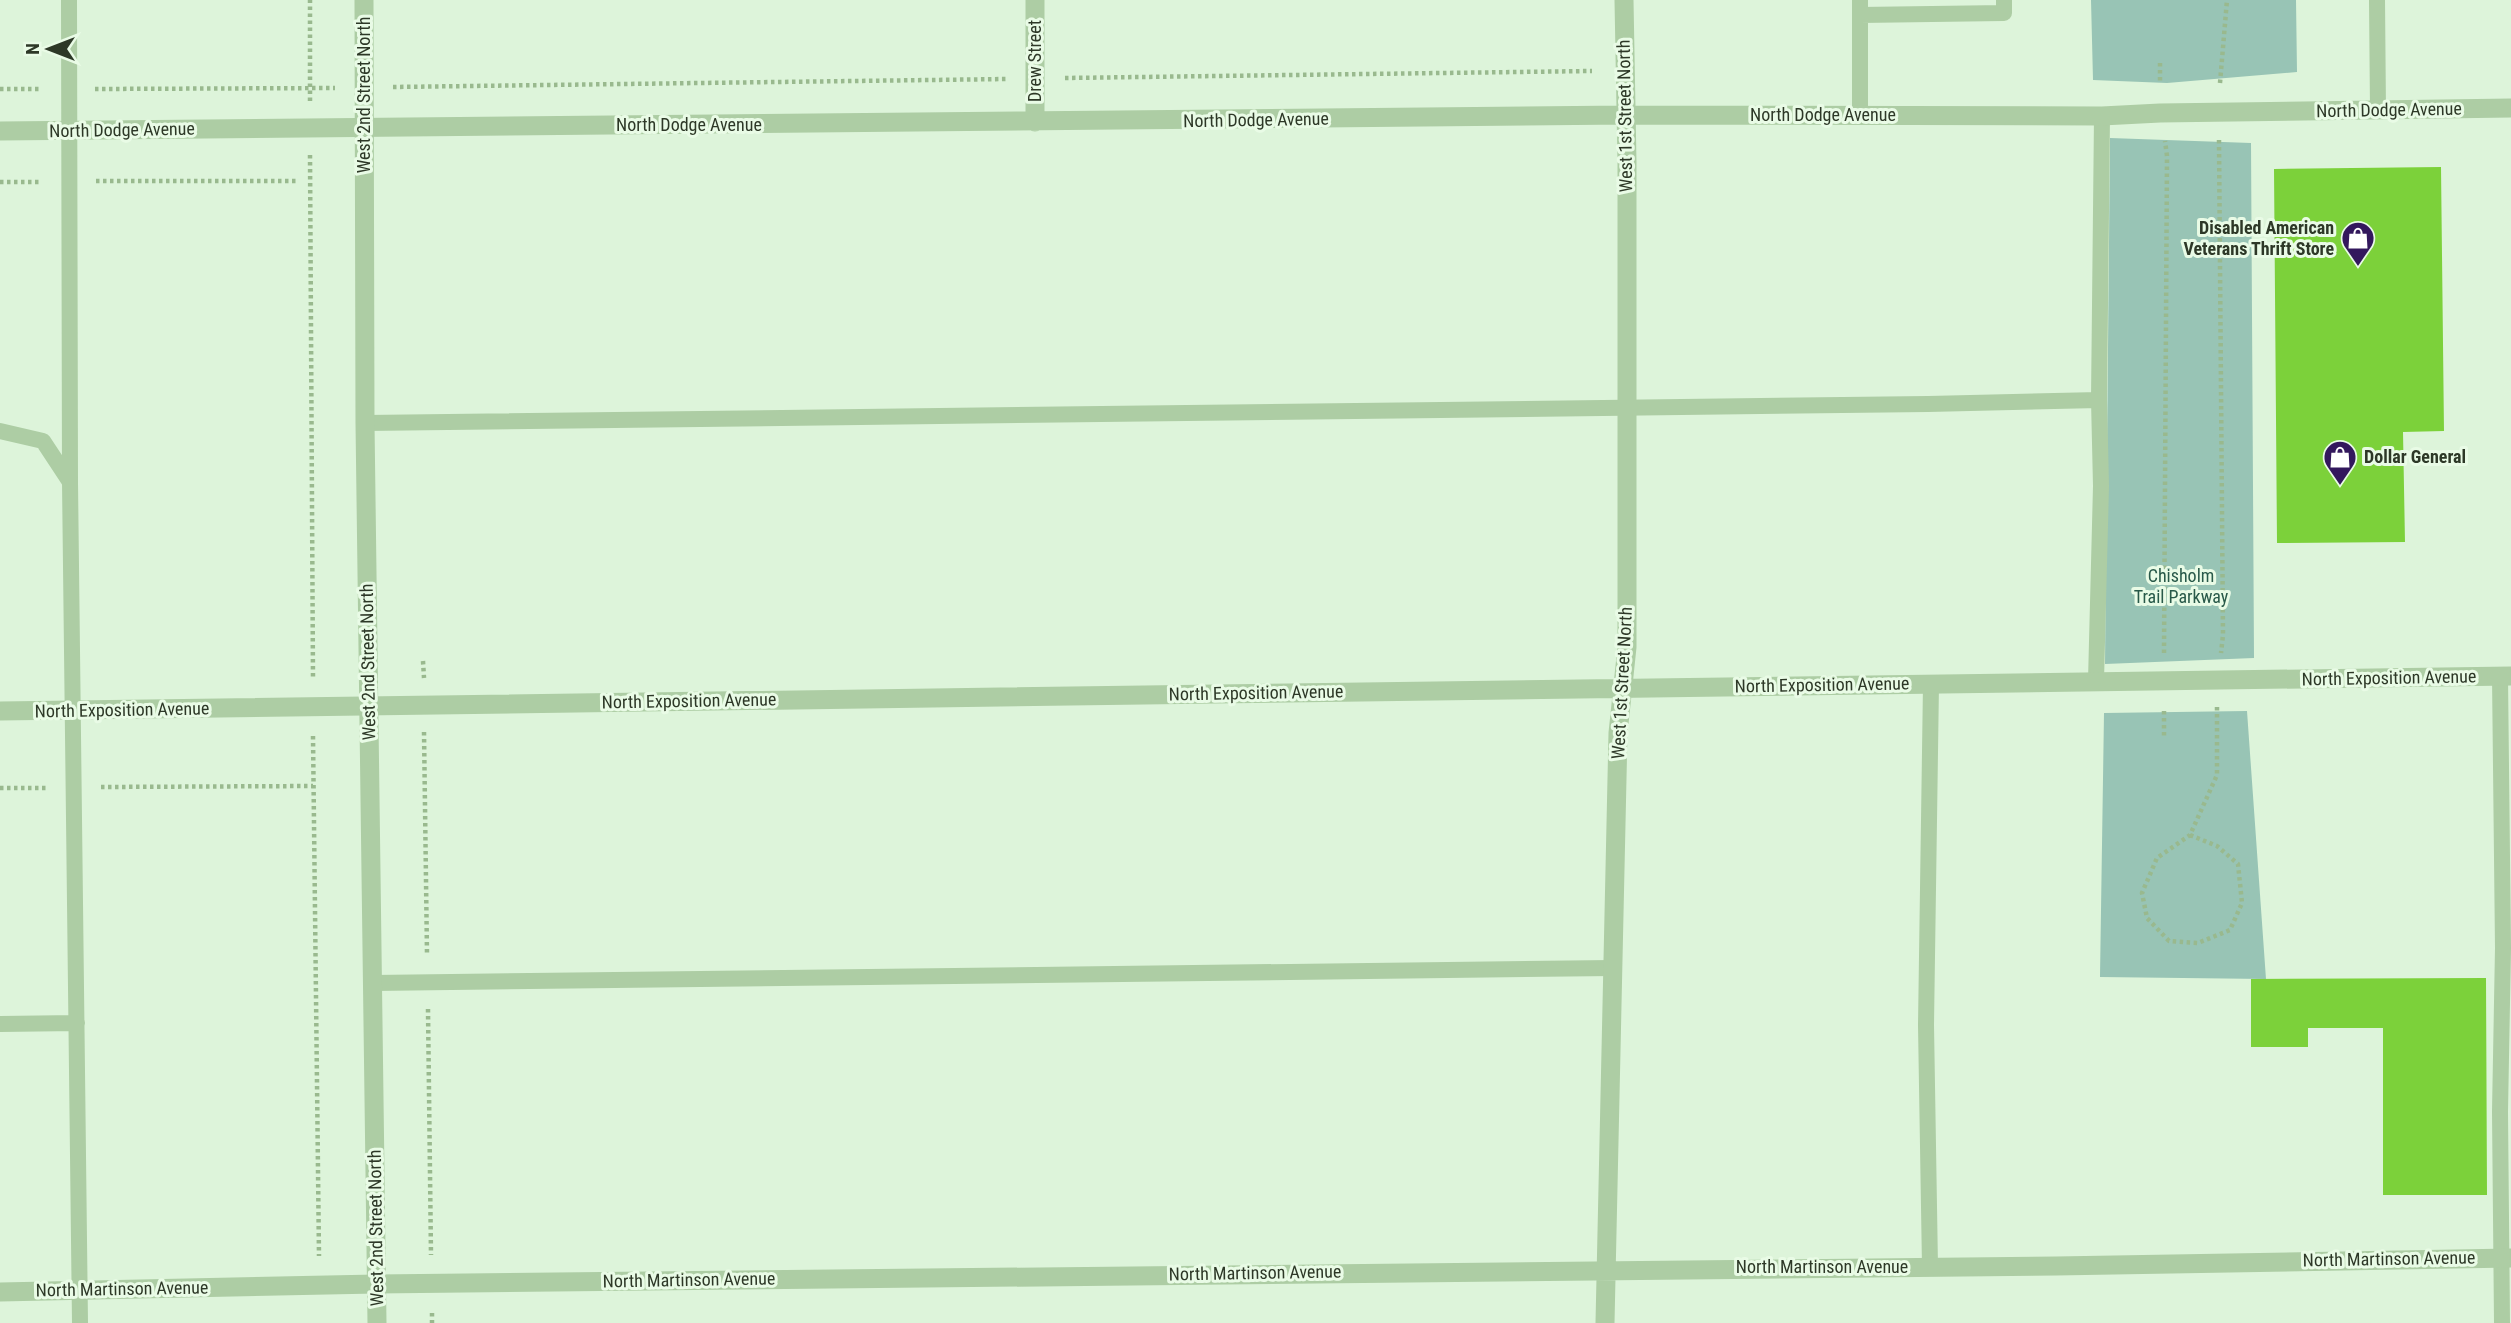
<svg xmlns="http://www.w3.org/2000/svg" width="2511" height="1323" font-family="'Roboto Condensed',sans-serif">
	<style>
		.green { fill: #98c4b5 }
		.building { fill: #7cd13a }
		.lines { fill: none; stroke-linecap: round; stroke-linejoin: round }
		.path { stroke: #99b98e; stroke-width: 4.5; stroke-dasharray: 3.5 3.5; stroke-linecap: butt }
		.service { stroke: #adcda4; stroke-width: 16 }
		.minor { stroke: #adcda4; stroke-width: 19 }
		.tertiary { stroke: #adcda4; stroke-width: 19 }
		.labels { text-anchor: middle; stroke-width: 6; stroke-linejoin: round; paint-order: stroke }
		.street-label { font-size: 18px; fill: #2d3827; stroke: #e9fbe6 }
		.poi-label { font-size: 18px; font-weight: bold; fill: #2d3827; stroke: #e9fbe6; text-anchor: end }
		.park-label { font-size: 18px; fill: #285949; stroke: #e9fbe6 }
	</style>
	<rect width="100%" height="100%" fill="#ddf4da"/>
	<path class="green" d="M2091,0h205l1,72 -130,11 -74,-3z
		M2110,138l141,5 3,515 -149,6z
		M2247,711l19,268 -166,-2 4,-264z"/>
	<path class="building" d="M2441,167l3,264 -41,1 2,110 -128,1 -3,-374z
		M2486,978l1,217h-104v-167h-75v19h-57v-68z"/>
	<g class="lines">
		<path class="path" d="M2160,63v20
			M1065,78l527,-7
			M2220,83l7,-83
			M393,87l614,-8
			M0,89h41
			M95,89l240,-1
			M310,101v-101
			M2219,140l4,495 -2,18
			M310,155l3,523
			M96,181h202
			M0,182h42
			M2164,653l3,-497 -2,-15
			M423,661l1,17
			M2164,711v25
			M424,732l3,222
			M313,736l6,520
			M101,787l212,-1
			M0,788h47
			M2190,835l27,11 21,18 4,39 -12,27 -32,13 -29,-2 -22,-23 -5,-25 15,-35 33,-23 27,-60v-68
			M428,1009l3,246
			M432,1313v10"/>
		<path class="service" d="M69,0l1,482 10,841
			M2377,0l1,110
			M1860,15l144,-2v-13
			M1860,114v-114
			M365,423l1563,-19 171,-4
			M0,431l43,10 27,41
			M2500,676l3,272 -3,164 2,211
			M2096,681l5,-195 -2,-86 3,-284
			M373,983l1240,-15
			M0,1024l77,-1
			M1930,1267l-4,-242 5,-341"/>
		<path class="minor" d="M1035,0v122
			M0,131l1626,-16 476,1 58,-3 351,-5
			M0,711l2511,-35
			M0,1292l376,-8 1680,-18 455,-8
			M1605,1323l13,-590 9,-86v-484l-3,-163"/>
		<path class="tertiary" d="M364,0l1,423 12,900"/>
	</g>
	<defs>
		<symbol id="shop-pin" viewBox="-11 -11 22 30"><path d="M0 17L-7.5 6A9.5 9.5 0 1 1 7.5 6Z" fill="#33185d" stroke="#e9fbe6"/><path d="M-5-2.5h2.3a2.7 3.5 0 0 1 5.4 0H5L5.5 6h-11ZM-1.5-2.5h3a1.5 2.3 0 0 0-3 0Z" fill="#fff"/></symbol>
	</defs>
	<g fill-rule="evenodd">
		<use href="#shop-pin" x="2339" y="219" width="38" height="52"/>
		<use href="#shop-pin" x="2321" y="438" width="38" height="52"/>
	</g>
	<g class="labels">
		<g class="street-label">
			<text transform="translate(1035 61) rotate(-90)" y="6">Drew Street</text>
			<text transform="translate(364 95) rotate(-90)" y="6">West 2nd Street North</text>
			<text transform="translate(2389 110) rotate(-1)" y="6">North Dodge Avenue</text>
			<text x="1823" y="121">North Dodge Avenue</text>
			<text transform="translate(1625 116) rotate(-91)" y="6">West 1st Street North</text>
			<text transform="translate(1256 120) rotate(-1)" y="6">North Dodge Avenue</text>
			<text x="689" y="131">North Dodge Avenue</text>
			<text transform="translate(122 130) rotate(-1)" y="6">North Dodge Avenue</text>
			<text transform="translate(368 662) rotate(-91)" y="6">West 2nd Street North</text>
			<text transform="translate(2389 678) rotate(-1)" y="6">North Exposition Avenue</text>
			<text transform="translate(1622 683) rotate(-87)" y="6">West 1st Street North</text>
			<text transform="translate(1822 685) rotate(-1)" y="6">North Exposition Avenue</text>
			<text transform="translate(1256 693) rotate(-1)" y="6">North Exposition Avenue</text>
			<text transform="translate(689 701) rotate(-1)" y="6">North Exposition Avenue</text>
			<text transform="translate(122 710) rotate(-1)" y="6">North Exposition Avenue</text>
			<text transform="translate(376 1228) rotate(-91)" y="6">West 2nd Street North</text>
			<text transform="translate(2389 1259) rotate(-1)" y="6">North Martinson Avenue</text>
			<text x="1822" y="1273">North Martinson Avenue</text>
			<text transform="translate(1255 1273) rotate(-1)" y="6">North Martinson Avenue</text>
			<text transform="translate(689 1280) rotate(-1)" y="6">North Martinson Avenue</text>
			<text transform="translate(122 1289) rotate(-1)" y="6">North Martinson Avenue</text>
		</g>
		<g class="poi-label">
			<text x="2334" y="234">Disabled American<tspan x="2334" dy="21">Veterans Thrift Store</tspan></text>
			<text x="2364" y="463" text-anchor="start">Dollar General</text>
		</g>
		<g class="park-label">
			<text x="2181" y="582">Chisholm<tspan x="2181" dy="21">Trail Parkway</tspan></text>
		</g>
	</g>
	<g transform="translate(49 49) rotate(270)" stroke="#e9fbe6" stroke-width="5" paint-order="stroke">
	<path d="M0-5L12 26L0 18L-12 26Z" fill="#2d3827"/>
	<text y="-10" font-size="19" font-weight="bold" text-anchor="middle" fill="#2d3827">N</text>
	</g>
</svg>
